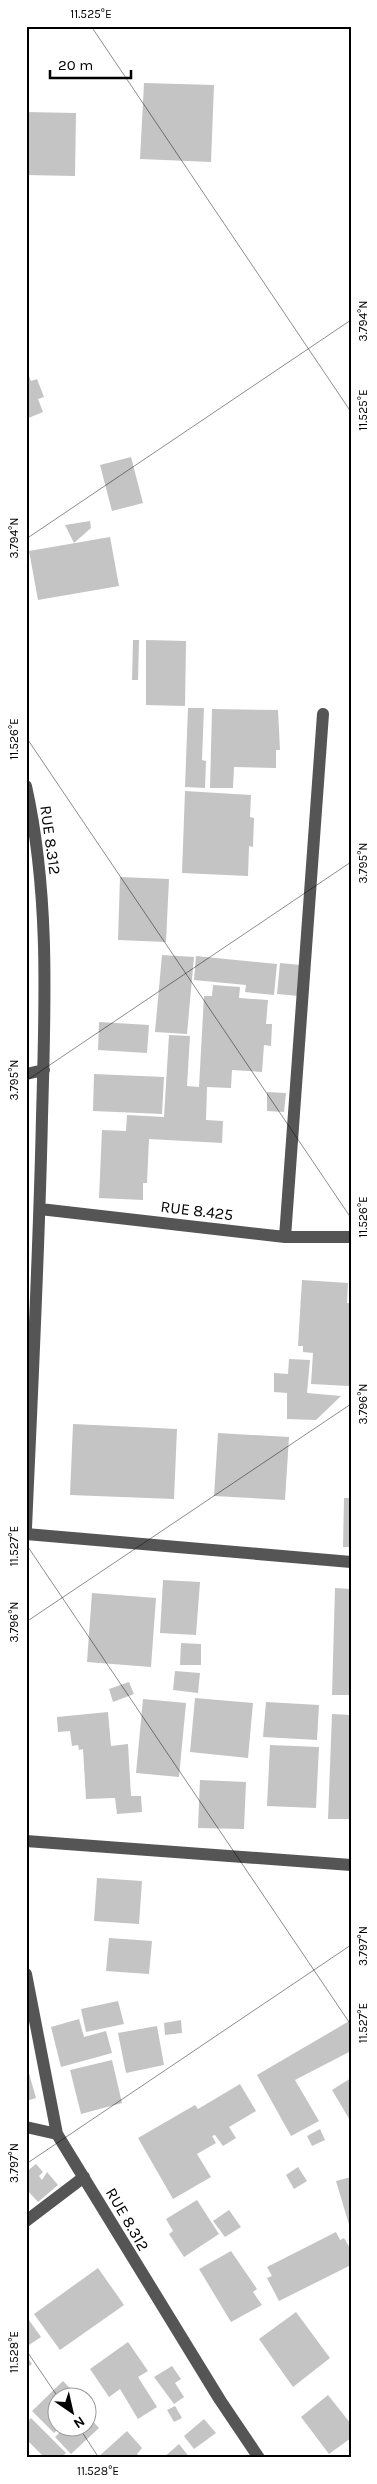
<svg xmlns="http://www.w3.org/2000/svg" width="377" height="2484" font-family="Karla,sans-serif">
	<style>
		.building { fill: #c4c4c4 }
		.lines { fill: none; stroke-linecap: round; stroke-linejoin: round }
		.minor { stroke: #555; stroke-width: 12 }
		.ticks { fill: none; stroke: #000; stroke-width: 1; stroke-opacity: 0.45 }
		.labels { text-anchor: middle; stroke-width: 4; stroke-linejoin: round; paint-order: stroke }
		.street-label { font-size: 16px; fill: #000; stroke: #fff }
		.neatline { fill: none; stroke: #000; stroke-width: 2 }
		.ticks-label { font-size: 12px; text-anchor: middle; fill: #000 }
	</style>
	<rect width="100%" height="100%" fill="#fff"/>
	<path class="building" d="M144,83l70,2 -3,77 -71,-3z
		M26,112l50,1 -1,63 -49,-1z
		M26,369l5,12 6,-2 7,18 -6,2 5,13 -17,7z
		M131,457l12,46 -31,8 -12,-46z
		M90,521l1,7 -17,15 -9,-18z
		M110,537l9,49 -81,14 -9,-49z
		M133,640h6l-1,40h-6z
		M146,640l40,1 -1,65 -39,-1z
		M188,708h16l-2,52 4,1 -1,27 -20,-1z
		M212,709l66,1 2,40h-4v18l-42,-1 -1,21h-23z
		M185,791l66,4 -1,22 4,1 -1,29 -4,-1 -1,30 -66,-3z
		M120,877l49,2 -3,63 -48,-2z
		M162,955l32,2 -7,77 -32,-2z
		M196,956l81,8 -3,31 -29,-3 1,-7 -52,-5z
		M280,963l21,2 -2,31 -22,-2z
		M213,985l27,2 -1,11 29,2 -2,24h6l-1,22 -7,-1 -2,27 -30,-2 -1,18 -24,-1 -1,33 17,1 -1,22 -73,-4 -2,44h-4v17l-44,-2 3,-68 24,1 1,-16 37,2 5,-82 21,1 -3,50 12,1 5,-91h8z
		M99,1022l50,3 -2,28 -49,-3z
		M94,1074l70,3 -2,37 -69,-3z
		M267,1092l19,1 -2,19 -17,-1z
		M302,1280l46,3 -1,20h4l-2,83 -38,-2 2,-31 -10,-1v-6h-5z
		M289,1359l21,1 -3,33 34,3 -25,24 -29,-1v-26l-13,-1v-19l14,1z
		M73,1424l104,5 -3,70 -104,-4z
		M218,1433l71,4 -4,63 -71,-4z
		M344,1498h7v49h-8z
		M163,1580l37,2 -4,53 -36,-2z
		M335,1588l16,1v106h-19z
		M92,1593l64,5 -5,69 -64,-5z
		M181,1643l20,1v21h-21z
		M175,1671l25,2 -2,20 -25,-3z
		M129,1682l5,12 -21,8 -4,-13z
		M195,1698l58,5 -5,55 -58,-6z
		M143,1699l43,4 -7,74 -43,-4z
		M266,1702l53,3 -2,35 -54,-3z
		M108,1712l3,34 17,-2 3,52h10l1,16 -25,2 -2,-16 -29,1 -3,-50 -4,1 -1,-5 -6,1 -2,-15 -12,1 -1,-15z
		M332,1714l19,1v104h-23z
		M270,1745l49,2 -3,61 -49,-2z
		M200,1780l46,2 -2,47 -46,-1z
		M97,1878l45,3 -3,43 -45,-3z
		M109,1938l43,3 -3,33 -43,-3z
		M118,2001l6,23 -38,8 -5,-23z
		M79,2019l5,18 22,-6 6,22 -51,14 -10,-40z
		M181,2020l1,13 -17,2 -1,-12z
		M351,2020v31l-56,29 24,41 -28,15 -34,-61z
		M157,2026l7,39 -38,8 -8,-40z
		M112,2060l10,43 -41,11 -11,-44z
		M26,2063l10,35 -10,3z
		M351,2078v44l-19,-32z
		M240,2084l16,27 -27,16 7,11 -13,8 -8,-11 -3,1 4,7 -19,11 14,23 -38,22 -35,-61 57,-33 3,4z
		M320,2129l5,11 -13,6 -5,-10z
		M36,2164l7,8 -4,4 3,4 5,-8 11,13 -20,17 -12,-13v-17z
		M298,2167l9,14 -13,8 -8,-14z
		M351,2177v51h-1l-14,-47z
		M197,2200l22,34 -35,23 -15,-23 4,-3 -7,-12z
		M229,2210l12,17 -16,10 -12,-16z
		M336,2232l4,8 4,-2 7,12v15l-72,36 -12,-23 5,-2 -5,-9z
		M231,2251l26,38 -4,3 9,13 -31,17 -32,-53z
		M98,2268l26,37 -64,45 -26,-36z
		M296,2312l34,46 -37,29 -34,-48z
		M26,2316l15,21 -15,10z
		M128,2342l20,29 -10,6 19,30 -19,12 -18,-30 -11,8 -19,-28z
		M26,2355l6,9 -6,4z
		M172,2366l9,13 -6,4 9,14 -10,7 -20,-27z
		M63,2381l15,15h-20v30h3l-7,7 -22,-22z
		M328,2395l23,29v14l-22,16 -28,-37z
		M175,2406l7,12 -8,4 -7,-12z
		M88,2416l11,12 -28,26 -16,-17 12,-11h21z
		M31,2418l35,35 -5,5h-16l-19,-19v-16z
		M204,2419l12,14 -22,16 -10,-13z
		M127,2431l15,17 -5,6 4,4h-44z
		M179,2444l11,14h-27z"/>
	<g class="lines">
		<path class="minor" d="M26,786c24,108 19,221 16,331 -3,137 -10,274 -16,411
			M26,1074l18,-4
			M40,1209l245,28h66
			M285,1237l38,-523
			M26,1534l325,28
			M26,1841l325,24
			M26,1974l31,160 163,266 39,58
			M26,2127l31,7
			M26,2221l58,-44"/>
	</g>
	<path class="ticks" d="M91,26l260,386M26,539l325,-219M26,737l325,481M26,1081l325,-219M26,1544l325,481M26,1622l325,-218M26,2164l325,-219M26,2350l32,47M78,2426l21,32"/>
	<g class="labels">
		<g class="street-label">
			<text transform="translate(51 840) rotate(82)" y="6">RUE 8.312</text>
			<text transform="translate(197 1210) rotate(7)" y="6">RUE 8.425</text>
			<text transform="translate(128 2219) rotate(60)" y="6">RUE 8.312</text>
		</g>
	</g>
	<rect width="377" height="2484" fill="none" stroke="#ffffff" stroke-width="55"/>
	<g transform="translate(72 2412) rotate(146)"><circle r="24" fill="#ffffff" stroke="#999999"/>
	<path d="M0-4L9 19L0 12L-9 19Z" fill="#000000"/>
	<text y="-8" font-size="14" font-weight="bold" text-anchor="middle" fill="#000000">N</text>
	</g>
	<path d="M50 70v8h81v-8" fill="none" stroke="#000000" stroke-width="2.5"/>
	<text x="58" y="70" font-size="15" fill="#000000" stroke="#ffffff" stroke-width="4" paint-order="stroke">20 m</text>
	<rect x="28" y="28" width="322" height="2428" class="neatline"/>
	<g class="ticks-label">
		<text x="91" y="18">11.525°E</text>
		<text transform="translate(363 321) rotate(-90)" y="4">3.794°N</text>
		<text transform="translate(363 410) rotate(-90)" y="4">11.525°E</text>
		<text transform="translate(14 538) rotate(-90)" y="4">3.794°N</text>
		<text transform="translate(14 739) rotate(-90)" y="4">11.526°E</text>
		<text transform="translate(363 863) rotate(-90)" y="4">3.795°N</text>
		<text transform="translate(14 1080) rotate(-90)" y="4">3.795°N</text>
		<text transform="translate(363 1217) rotate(-90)" y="4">11.526°E</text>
		<text transform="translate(363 1404) rotate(-90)" y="4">3.796°N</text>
		<text transform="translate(14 1546) rotate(-90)" y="4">11.527°E</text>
		<text transform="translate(14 1622) rotate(-90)" y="4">3.796°N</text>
		<text transform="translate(363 1946) rotate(-90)" y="4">3.797°N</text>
		<text transform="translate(363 2023) rotate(-90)" y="4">11.527°E</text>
		<text transform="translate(14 2163) rotate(-90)" y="4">3.797°N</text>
		<text transform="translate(14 2352) rotate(-90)" y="4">11.528°E</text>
		<text x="98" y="2475">11.528°E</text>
	</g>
</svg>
